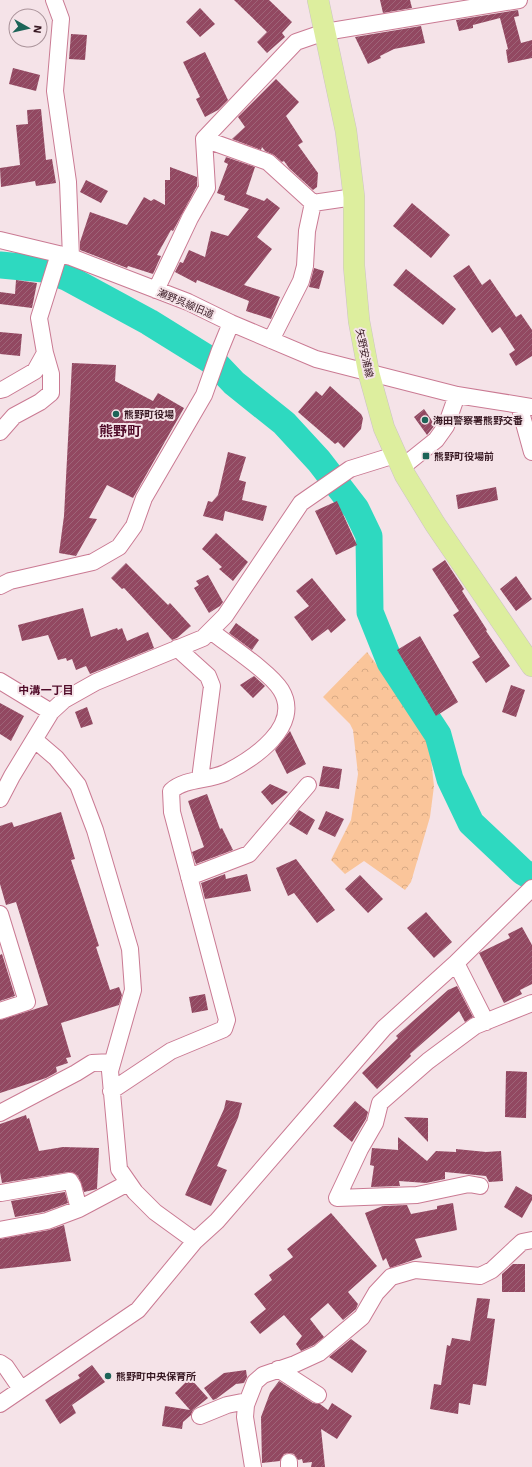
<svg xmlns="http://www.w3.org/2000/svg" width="532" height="1467" font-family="'Work Sans','Noto Sans JP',sans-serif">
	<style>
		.forest { fill: url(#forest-crowns) }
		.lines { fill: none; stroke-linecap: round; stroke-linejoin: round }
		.river { stroke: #2ed9c0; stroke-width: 27 }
		.building { fill: url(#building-hatch) }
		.minor-casing { stroke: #ca7a93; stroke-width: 18 }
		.major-casing { stroke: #cbc3c6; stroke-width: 22 }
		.minor { stroke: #fff; stroke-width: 16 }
		.major { stroke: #ddee9e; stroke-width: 21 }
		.poi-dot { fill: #1d6458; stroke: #f5e3e8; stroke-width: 1.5 }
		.labels { text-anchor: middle; stroke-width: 4; stroke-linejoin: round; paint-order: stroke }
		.street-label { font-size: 10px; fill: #381923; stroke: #f5e3e8 }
		.poi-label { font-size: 10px; font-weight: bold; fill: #381923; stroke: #f5e3e8; text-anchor: start }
		.neighbourhood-label { font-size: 11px; font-weight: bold; fill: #500b29; stroke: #f5e3e8 }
		.district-label { font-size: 14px; font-weight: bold; fill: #500b29; stroke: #f5e3e8 }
	</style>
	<defs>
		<pattern id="forest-crowns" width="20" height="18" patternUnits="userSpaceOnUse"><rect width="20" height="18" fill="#fac59a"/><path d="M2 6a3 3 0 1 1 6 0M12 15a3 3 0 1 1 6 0" fill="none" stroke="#d7a984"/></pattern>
		<pattern id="building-hatch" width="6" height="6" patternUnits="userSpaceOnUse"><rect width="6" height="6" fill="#924861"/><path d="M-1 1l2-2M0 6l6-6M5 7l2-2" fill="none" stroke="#9e6478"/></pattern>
	</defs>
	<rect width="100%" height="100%" fill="#f5e3e8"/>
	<path class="forest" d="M367,652l57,76 7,31 3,27 -4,31 -19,65 -6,8 -41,-29 -19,13 -14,-14 20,-40 7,-46 -5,-44 -3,-6 -27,-27z"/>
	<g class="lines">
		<path class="river" d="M0,265l44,4 22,8 83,45 66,41 19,20 50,40 35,38 37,48 13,27 1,76 20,50 48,73 12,44 21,44 52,49 9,5"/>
	</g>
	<path class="building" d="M234,0h35l23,22 -10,11 3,4 -18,16 -10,-11 10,-10z
		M380,0h30l2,8 -29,5z
		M200,8l15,16 -15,13 -14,-15z
		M518,10l1,6 -5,1 7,26 11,-3v18l-24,5 -2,-13 2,-1 -8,-31 -27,7v3l-14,3 -3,-11z
		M421,26l4,17 -31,6 -14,7 1,2 -13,6 -13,-27z
		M71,34l16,1 -2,25 -16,-1z
		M205,52l23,48 -10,10 -13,7 -9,-18 4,-2 -17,-35z
		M13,68l27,7 -4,16 -27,-7z
		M276,79l23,23 -13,14 17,26 -5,3 20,28 -1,14 -4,3 -24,-22 -5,-7 -2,1 -8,-7 -9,-4 -3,-4 -1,3 -29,-11 13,-12 -7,-10z
		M41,109l5,51 6,-1 4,24 -20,3 -1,-5 -34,6 -1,-19 20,-3 -4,-40 12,-1 -1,-14z
		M226,157l29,10 -9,27 18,7 3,-3 13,10 -23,29 15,12 -28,36 36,12 -9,22 -25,-8 3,-10 -52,-21 -1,3 -21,-11 5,-10 3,1 6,-13 16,7 6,-26 17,5 21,-27 -25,-9 1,-4 -8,-3 11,-29 -4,-2z
		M170,167l27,10v9l-24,45 -2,-1 -14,25 4,1 -8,18 -25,-8 -1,2 -47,-18v-8l10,-30 37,13 17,-28 7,4 3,-2 11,6v-25h5z
		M86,180l22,11 -7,12 -21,-11z
		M412,203l38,32 -19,23 -38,-32z
		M469,265l13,20 8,-6 26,38 5,-3 11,16v26l-16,10 -7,-12 6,-4 -15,-23 -8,6 -39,-57z
		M314,268l10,3 -5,18 -10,-2z
		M406,269l50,40 -13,16 -50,-40z
		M16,280l21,3 -5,25 -32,-4v-12l15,2z
		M0,332l22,2 -2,22 -20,-2z
		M72,363l44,2 -1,16 38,20 5,-8 26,15 -51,90 -26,-13 -18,33 8,1 -21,37 -17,-3 5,-37z
		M330,386l31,28 2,4 -2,11 -17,19 -6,-6 -3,2 -37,-32 18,-21 6,5z
		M424,409l11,16 -8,10 -13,-18z
		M228,452l18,5 -7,23 7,2 -4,18 25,6 -4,15 -38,-10 -2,10 -20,-5 5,-15 4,1 6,-7z
		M496,487l2,13 -40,9 -2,-14z
		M337,501l20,44 -21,10 -21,-44z
		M216,533l32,29 -15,19 -14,-12 3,-2 -20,-18z
		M445,560l19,29 -2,2 25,39 -1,1 24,35 -24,17 -14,-21 8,-5 -27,-42 6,-4 -27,-42z
		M126,563l42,42 2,-2 21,23 -14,12 -5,2 -48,-52 -2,1 -11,-11z
		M208,575l15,27 -3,4 -11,7 -15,-25 5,-3 -3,-4z
		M516,576l16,23 -16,12 -16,-22z
		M312,578l34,42 -15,13 -3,-4 -16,12 -18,-24 15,-11 -13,-15z
		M83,608l8,29 26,-9 1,2 4,-2 5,13 21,-9 6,16 -64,26 -4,-8 -10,4 -4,-11 -5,2 -1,-3 -8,2 -10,-25 -26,6 -4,-16z
		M236,623l23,17 -7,10 -23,-17z
		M420,636l38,66 -22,14 -39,-66z
		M254,676l11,10 -12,12 -13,-13z
		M511,685l14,5 -9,27 -14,-5z
		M0,703l24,13 -13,25 -11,-7z
		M87,707l6,17 -12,4 -6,-16z
		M290,731l16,33 -19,10 -12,-24z
		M323,766l19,3 -3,20 -20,-3z
		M270,784l18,8 -16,13 -11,-13z
		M207,794l13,35 2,-1 11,22 -37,14 -4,-12 12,-5 -16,-46z
		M299,810l16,10 -8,15 -18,-11z
		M326,811l18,8 -9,18 -17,-8z
		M61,812l14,47 -4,1 28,86 -3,1 14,43 9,-3 3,8 -3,10 -58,18 10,34 -5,1 2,5 -12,4 1,5 -11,6 -46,15v-73l48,-15 -32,-103 -10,3 -6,-21v-58l12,-4 2,5z
		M296,859l39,51 -18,13 -23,-30 -6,3 -12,-28z
		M225,874l1,5 21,-5 4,17 -46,8 -4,-16z
		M360,875l23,24 -15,14 -23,-24z
		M426,912l26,30 -18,16 -27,-30z
		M522,927l10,18v39l-12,6 2,4 -18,9 -25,-50 31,-15 -2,-4z
		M2,954l13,42 -15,5v-46z
		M457,986l16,31 -8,5 -6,-11 -49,43 1,2 -34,33 -15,-16 36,-35 -2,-2 52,-46z
		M205,994l3,16 -16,3 -3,-16z
		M506,1071l21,1 -1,46 -21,-1z
		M226,1100l16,3 -4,15 -21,48 10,4 -16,36 -26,-11 39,-86z
		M355,1101l13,11 -2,7 -14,23 -19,-16z
		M26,1115l1,4 2,-1 10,33 24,-4 36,1 -2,41 -13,3 -6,-16 -4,-3 -5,-1 -67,11 -2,-11v-48z
		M404,1117l24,1v24z
		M398,1137l29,24 9,-10 20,1v-3l30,3 15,-1 2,30 -14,1 -3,-6 -41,-4v7l-19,4 -27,-2 1,5 -29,1 3,-21 -4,-1 2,-17 26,2z
		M516,1186l16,9v5l-10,18 -18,-11z
		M65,1192l3,11 -24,9 -29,5 -4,-16z
		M453,1203l4,27 -42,9 7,18 -32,11 -4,-10 -3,3 -18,-48 18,-7 24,-1 4,9 26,-5v-3z
		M331,1213l46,53 -29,26 10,12 -2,5 -13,11 -15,-17 -18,16 14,18 -10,8 -13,6 -5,-7 6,-8 -18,-21 -24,19 -10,-12 16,-13 -12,-15 18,-14 -3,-5 24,-18 -6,-8z
		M64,1225l7,36 -71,8v-30l49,-9z
		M513,1264h12v28h-23v-18z
		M477,1298l13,1 -3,19 8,1 -9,67 -13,-2 -3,21 -11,-2 -1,11 -28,-5 4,-25 7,1 6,-40 3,1 2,-8 18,3z
		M351,1339l16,12 -15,22 -23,-16z
		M92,1365l13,17 -33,23 4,8 -16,11 -15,-24 35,-22 -2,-3z
		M246,1370l1,7 -3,6 -8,1 -20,15 -3,1 -9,-12 20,-15z
		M190,1378l18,20 -15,12 -2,5 -8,7 -1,7 -20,-3 3,-20 25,4 -15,-17z
		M279,1381l34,22 7,1 8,6 4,-7 20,13 -15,23 -16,-10 4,38h-14l1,-5 -9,1 -1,-4 -4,1 -4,-6 -5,-1 -5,1 -4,7 -18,2 -1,-46 9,-24z"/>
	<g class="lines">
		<defs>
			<path id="minor" d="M54,0l7,19 -6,72 13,91 3,75
				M204,139l64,23 45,41 41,-6
				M0,240l71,17 117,45 43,21 85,36 141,36 75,12
				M156,290l34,-72 17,-30 -3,-49 92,-97 29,-10 194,-32
				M271,340l30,-59 4,-15 2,-35 6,-28
				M0,390l4,-1 31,-18 10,-18 -6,-35 20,-64
				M519,405l13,47
				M0,432l14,-16 26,-14 11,-9v-19l-6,-21
				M401,468l35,-28 10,-14 11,-31
				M0,586l10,-5 83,-19 26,-15 15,-21 10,-28 60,-103 16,-45 11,-27
				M177,648l31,28 4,10 -12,93
				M0,681l51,31
				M35,740l21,18 22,27 17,45 35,119 3,41 -23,81 9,98 16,23 20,20 40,29
				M0,799l12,-23 39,-64 13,-12 32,-18 107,-44 22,-22 76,-113 49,-34 45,-14
				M189,877l60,-23 59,-69
				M0,914l27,88 -27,9
				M456,963l30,59
				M111,1091l60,-40 53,-22 3,-9 -55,-208 -1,-21c14,-13 37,-10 54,-18 28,-14 78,-47 56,-83 -11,-18 -53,-45 -70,-59
				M0,1113l76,-40 16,-10 20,-1
				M480,1186l-11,-2 -52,11 -80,3 23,-49 15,-26 5,-20 48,-42 47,-35 57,-23
				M1,1193l69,-12 3,5 6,23
				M0,1230l47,-9 32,-12 49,-26
				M0,1363l6,4 15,22
				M278,1369l40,26
				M0,1404l138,-94 57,-69 22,-20 167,-193 72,-65 76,-75
				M200,1416l27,-11 20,-4
				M289,1462v5
				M253,1467l-8,-50 1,-12 9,-23 8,-7 32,-11 24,-11 43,-36 14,-24 15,-16 24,-7 65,6 12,-6 30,-28 10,-2"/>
			<path id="major" d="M318,0l28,131 8,66v69l5,55 10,53 15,54 21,47 30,49 97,142"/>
		</defs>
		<use href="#minor" class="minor-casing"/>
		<use href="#major" class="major-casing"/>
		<use href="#minor" class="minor"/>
		<use href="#major" class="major"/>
	</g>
	<g class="poi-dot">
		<circle cx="116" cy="414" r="4"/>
		<circle cx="425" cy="420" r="4"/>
		<rect x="422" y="452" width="8" height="8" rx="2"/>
		<circle cx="108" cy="1376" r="4"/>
	</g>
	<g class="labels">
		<g class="street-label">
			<text transform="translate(186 303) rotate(23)" y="4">瀬野呉線旧道</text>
			<text transform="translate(365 353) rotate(78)" y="4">矢野安浦線</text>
		</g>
		<g class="poi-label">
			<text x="124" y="418">熊野町役場</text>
			<text x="433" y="424">海田警察署熊野交番</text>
			<text x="434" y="460">熊野町役場前</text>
			<text x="116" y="1380">熊野町中央保育所</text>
		</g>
		<g class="neighbourhood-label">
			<text x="46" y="694">中溝一丁目</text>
		</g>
		<g class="district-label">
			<text x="120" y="436">熊野町</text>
		</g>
	</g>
	<g transform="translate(28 28) rotate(98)"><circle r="19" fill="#f5e3e8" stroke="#a99299"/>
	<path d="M0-3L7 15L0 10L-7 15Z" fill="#1d6458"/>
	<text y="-6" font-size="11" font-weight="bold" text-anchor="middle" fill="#381923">N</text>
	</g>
</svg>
